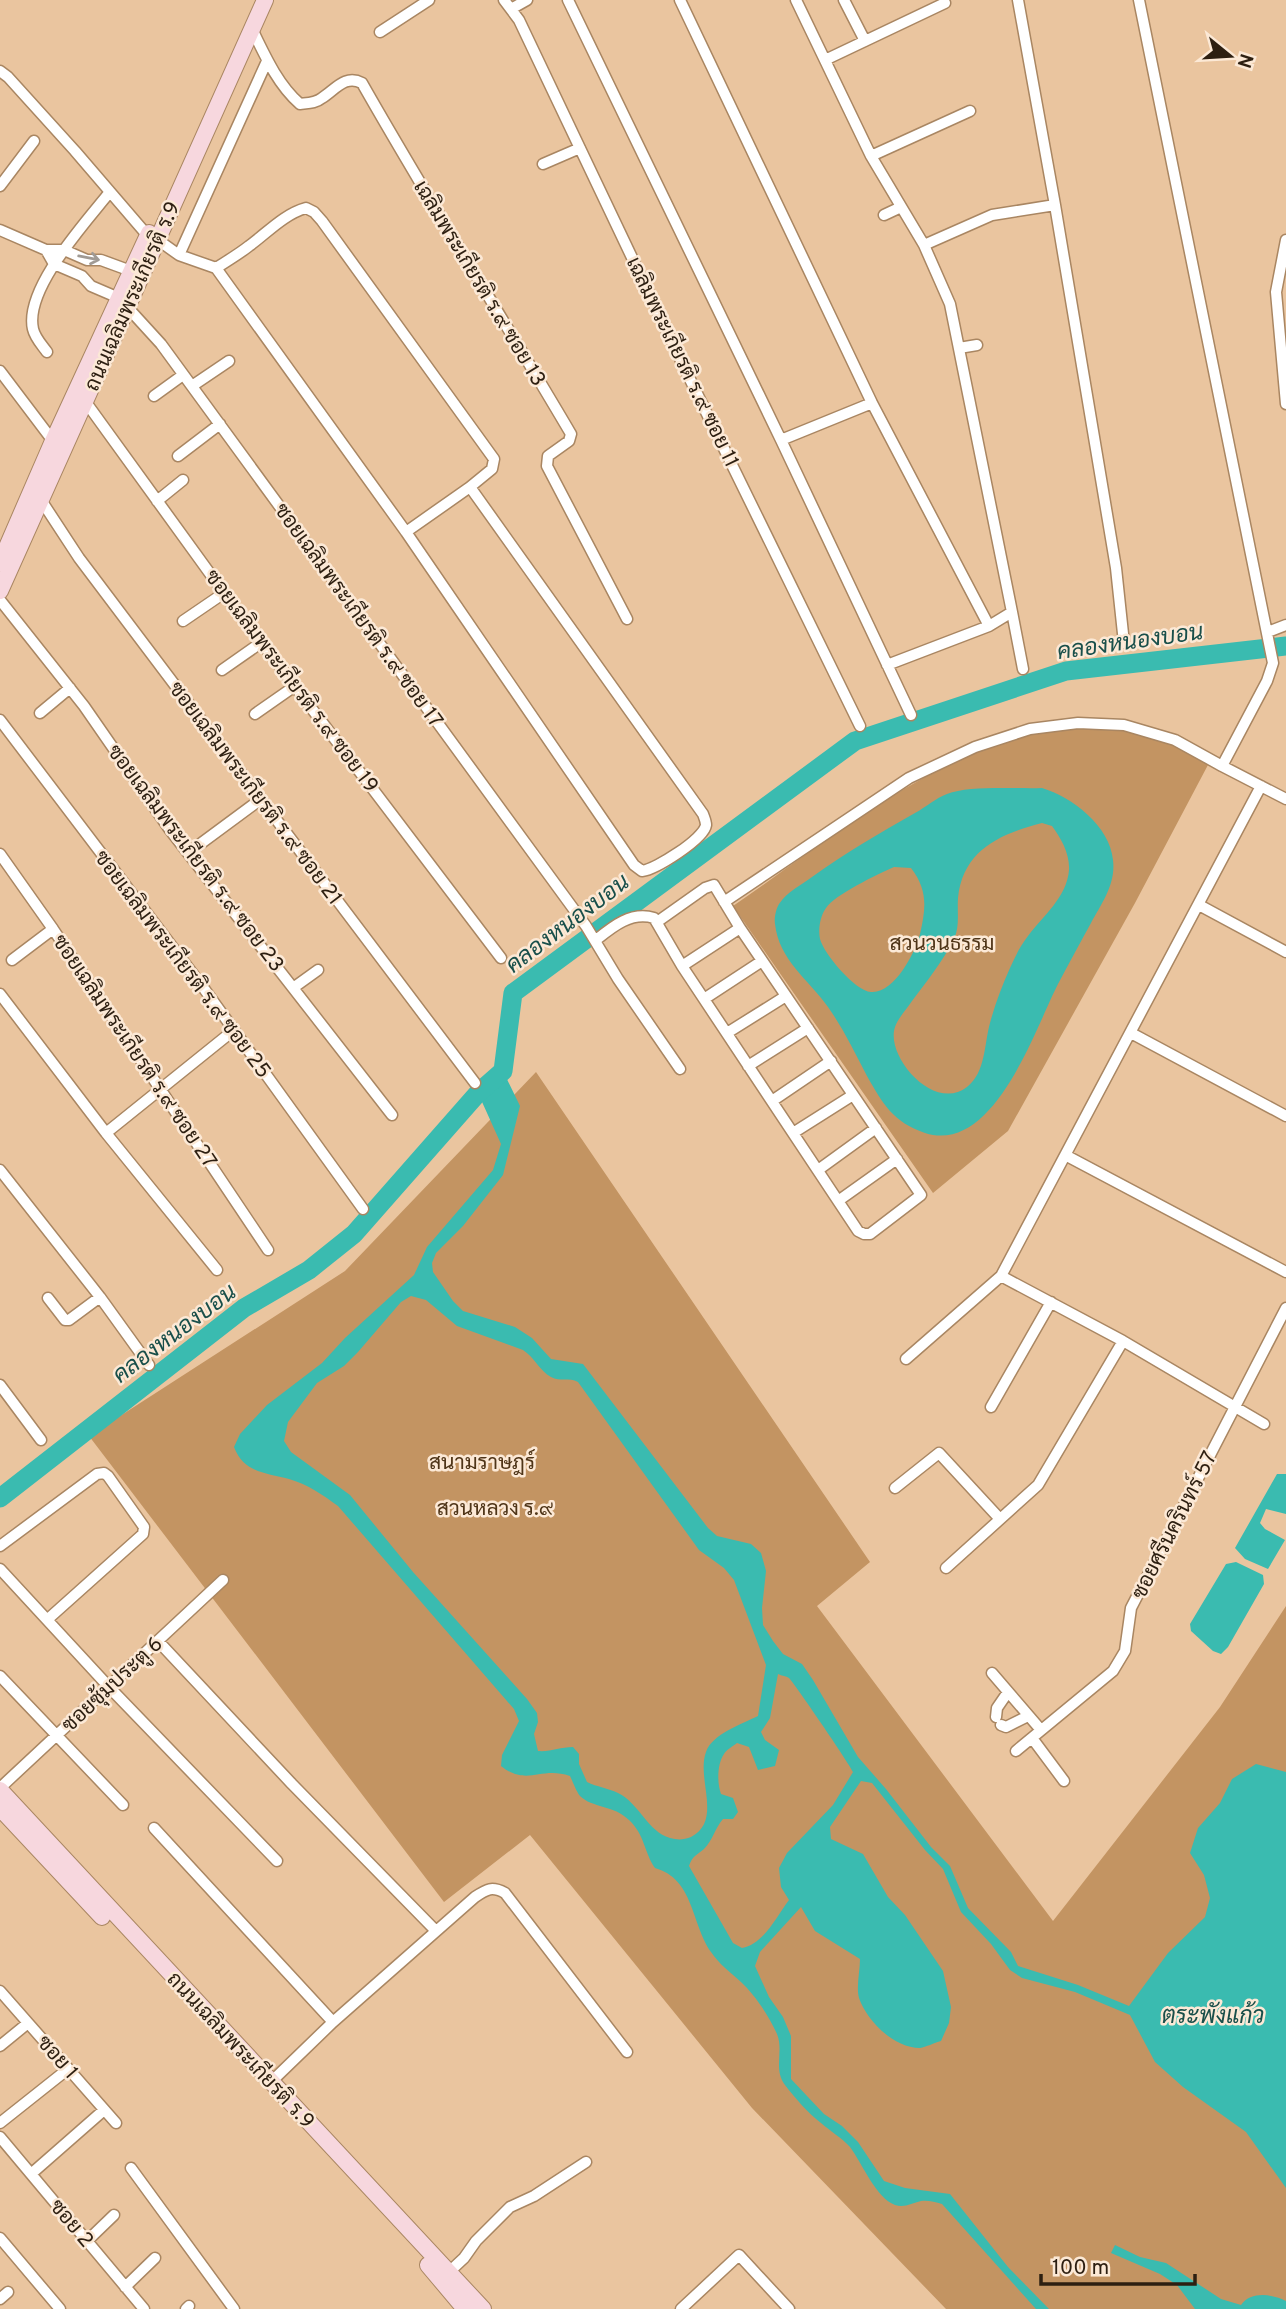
<svg xmlns="http://www.w3.org/2000/svg" width="1286" height="2309" font-family="Overpass,Sarabun,sans-serif">
	<style>
		.green { fill: #c39462 }
		.water { fill: #3abbb0; fill-rule: evenodd }
		.lines { fill: none; stroke-linecap: round; stroke-linejoin: round }
		.river { stroke: #3abbb0; stroke-width: 19 }
		.minor-casing { stroke: #a98662; stroke-width: 13 }
		.secondary-casing { stroke: #a98662; stroke-width: 18 }
		.minor { stroke: #fff; stroke-width: 10 }
		.secondary { stroke: #f7d7de; stroke-width: 16 }
		.oneway { stroke: #a09a94 }
		.labels { text-anchor: middle; stroke-width: 5; stroke-linejoin: round; paint-order: stroke }
		.street-label { font-size: 21px; fill: #2d1f11; stroke: #fce9d6 }
		.park-label { font-size: 21px; fill: #4f3518; stroke: #fce9d6 }
		.water-label { font-size: 23px; font-style: italic; fill: #194f4a; stroke: #fce9d6 }
	</style>
	<rect width="100%" height="100%" fill="#eac59f"/>
	<path class="green" d="M1078,728l45,1 49,14 37,20 -74,140 -127,228 -75,62 -200,-287c93,-64 187,-143 297,-172 16,-4 33,-4 48,-6z
		M536,1072l334,490 -53,44 236,315 167,-214 66,-101v703h-340l-194,-201 -222,-273 -86,67 -355,-466 256,-165z"/>
	<path class="water" d="M1042,788c30,9 68,38 71,72 3,24 -11,43 -22,63 -11,20 -22,40 -33,61 -23,45 -64,171 -133,149 -32,-11 -42,-29 -58,-57 -12,-23 -24,-48 -39,-69 -20,-28 -49,-47 -53,-83 -1,-6 1,-15 4,-20 8,-12 22,-19 33,-27 33,-24 68,-44 103,-64 11,-6 21,-15 32,-19 22,-9 70,-5 95,-6zM1042,823l10,3c9,12 18,28 17,44 -2,27 -26,46 -41,66 -8,10 -13,21 -18,32 -8,18 -15,36 -20,55 -6,21 -4,49 -23,64 -33,26 -82,-31 -72,-60 3,-9 12,-18 17,-26 15,-20 31,-40 42,-62 6,-13 3,-26 4,-41 5,-48 42,-64 84,-75zM894,867l17,1c17,22 15,40 9,66 -5,19 -26,60 -49,58 -16,-1 -47,-38 -51,-53 -2,-9 0,-23 6,-31 8,-13 52,-34 68,-41z
		M503,1071l17,35 -17,69 -40,51 -27,27 -4,10 1,9 20,29 10,10 52,16 17,11 19,21 32,5 125,164 9,8 34,8 10,9 5,18 -4,37 1,17 10,16 10,13 19,10 11,16 45,77 28,32 45,58 19,19 18,42 43,44 7,14 60,19 51,21 39,-53 37,-36 5,-19 -6,-23 -14,-22 8,-25 22,-25 12,-24 24,-15 30,8v416l-40,-56 -63,-45 -28,-25 -25,-47 -55,-23 -53,-14 -12,-8 -19,-26 -30,-32 -18,-43 -18,-19 -53,-67 -11,-2 -31,46 1,12 32,15 25,43 17,18 38,56 8,36 -2,16 -8,18c-7,2 -15,6 -21,7 -26,0 -53,-27 -61,-50 -3,-11 1,-27 1,-39l-45,-28 -14,-24 -41,45 -5,14 14,31 14,20 8,19v43l33,35 18,12 16,16 26,39 21,7 45,6 58,73 41,42h-13l-94,-105c-7,-2 -14,-4 -21,-3 -9,2 -16,7 -26,4 -19,-7 -33,-42 -45,-58 -8,-9 -20,-16 -29,-24 -13,-10 -26,-25 -36,-38 -12,-16 -1,-34 -8,-51 -8,-18 -22,-39 -36,-52 -11,-10 -22,-18 -30,-30 -20,-29 -17,-73 -56,-84 -11,-16 -10,-33 -26,-48 -15,-15 -37,-12 -49,-24 -4,-5 -7,-14 -10,-20 -30,-10 -43,11 -69,-10l1,-11 17,-34 -5,-12 -176,-203c-15,-11 -31,-22 -49,-27 -23,-6 -45,-6 -55,-32l6,-13 27,-29 55,-42 23,-25 69,-63 13,-28 66,-77 8,-26 -23,-51zM411,1296l15,4 31,26 66,24c11,7 17,21 28,27 9,5 18,0 27,5l121,168 25,18 10,12 32,85 -8,51c-16,8 -46,18 -52,36 -10,27 17,68 -15,85 -7,3 -14,3 -21,1 -22,-6 -31,-35 -52,-45 -10,-5 -21,-6 -31,-11l-8,-18v-10l-6,-7c-13,0 -22,5 -35,4l-4,-17 4,-12 -1,-9 -10,-14 -114,-127 -63,-77 -59,-43 -7,-11 4,-19 29,-39 27,-17 14,-14 43,-50zM778,1674c4,2 8,2 11,4 5,5 60,85 64,94l-20,33 -46,48 -8,15 2,19 8,13c-12,16 -26,45 -47,48l-9,-5 -44,-77c3,-10 8,-11 15,-17 9,-9 11,-21 19,-30h10l5,-7 -5,-14 -12,-4c-4,-11 -4,-30 3,-40 2,-4 9,-8 13,-11l12,4 9,23 17,-4 4,-16 -14,-10 -4,-8 9,-14z
		M1277,1474h9v40l-20,-5 -6,14 5,6 20,11 -17,29 -23,-10 -10,-11z
		M1236,1562l27,13 1,9 -36,63 -7,7 -8,-3 -22,-20 -1,-7 36,-60z
		M1115,2245l25,12 26,6 55,36 20,6c10,-14 31,-11 45,-4v8h-91l-18,-24 -17,-11 -49,-21z"/>
	<g class="lines">
		<path class="river" d="M0,1498l244,-190 65,-38 45,-36 124,-141 25,-22 10,-78 342,-252 211,-70 220,-25"/>
		<defs>
			<path id="minor" d="M504,0l15,20 165,347 176,359
				M568,0l213,440 130,275
				M680,0l192,403 117,223
				M796,0l75,156 53,89 26,59 62,308 -23,14 -102,39
				M844,0l21,41
				M1018,0l37,205 61,363 8,75
				M1139,0l134,663 -6,18 -45,85 64,33
				M511,9l16,-9
				M252,29c13,27 26,56 48,75 8,-1 16,-1 22,-6 13,-8 23,-24 40,-15 67,118 140,234 209,351l-2,7 -21,15 -1,10 80,153
				M380,32l49,-32
				M825,60l120,-57
				M0,71l8,6 67,74 73,85 10,4 21,15 37,13
				M871,156l99,-45
				M543,164l37,-16
				M0,186l34,-45
				M306,208l8,4 8,9 172,238 -2,10 -22,18 233,327c1,3 3,7 3,11 -2,14 -50,44 -64,46l-8,-6 -228,-333 -190,-264c11,-7 23,-14 33,-22 18,-13 35,-32 57,-38z
				M884,215l17,-8
				M0,230l46,20h18l23,10h14l30,11
				M1286,240l-10,52 10,112
				M924,245l68,-30 63,-10
				M46,250l8,14 28,12 9,10 28,12 42,46 425,582 32,53 62,90
				M179,255l88,-194
				M959,348l18,-3
				M47,352c-5,-7 -12,-14 -14,-23 -9,-40 53,-107 76,-136
				M0,371l53,70
				M192,386l37,-25
				M154,396l29,-21
				M85,401l139,192 277,365
				M781,440l91,-37
				M178,456l42,-32
				M41,500l38,58 396,525
				M157,501l26,-21
				M406,532l64,-45
				M0,600l84,106 86,124 222,285
				M1012,612l11,57
				M183,621l41,-28
				M1268,632l18,-7
				M222,670l40,-28
				M40,713l30,-25
				M255,714l40,-28
				M0,720l205,270 158,219
				M188,853l73,-54
				M0,854l53,75 215,321
				M724,902l185,-124 66,-31 55,-18 48,-6 46,2 51,15 47,26
				M1199,905l87,47
				M596,940c16,-13 35,-29 58,-22l28,48 176,265 6,3h6l51,-39 -181,-267 -26,-43 -9,3 -48,34
				M12,960l41,-31
				M682,966l58,-38
				M293,988l25,-18
				M0,994l106,139 111,137
				M704,999l58,-38
				M727,1033l59,-37
				M1131,1033l155,83
				M748,1066l60,-38
				M772,1101l59,-40
				M106,1133l128,-103
				M793,1133l60,-38
				M1067,1156l219,116
				M0,1170l100,127 49,68
				M818,1170l58,-42
				M838,1201l59,-42
				M1001,1276l122,65 141,83
				M48,1298l17,22h4l31,-23
				M906,1359l95,-83 260,-490
				M0,1385l41,55
				M991,1407l60,-105
				M895,1488l44,-35 61,66
				M0,1546l97,-72 7,-1 4,3 36,51 -1,7 -95,85
				M946,1568l92,-83 85,-144
				M0,1569l109,118 168,174
				M158,1641l134,143 144,147
				M992,1673l49,57
				M0,1676l123,129
				M996,1717l1,-9 11,-16
				M1001,1725l5,2 22,-11
				M1032,1738l32,43
				M1016,1751l97,-80 12,-20 6,-43 155,-300
				M0,1788l223,-208
				M154,1828l179,194
				M0,1991l116,132
				M0,2046l28,-23
				M271,2082l62,-60 142,-125c12,-8 17,-11 30,-4l122,159
				M0,2123l68,-54
				M0,2137l144,172
				M131,2168l103,141
				M31,2174l73,-64
				M0,2238l60,71
				M87,2241l27,-26
				M449,2272l15,-14 12,-17 34,-34 24,-11 52,-34
				M125,2287l30,-29
				M0,2299l8,-7
				M186,2309l3,-3
				M681,2309l58,-54 50,54"/>
			<path id="secondary" d="M0,563l53,-122 96,-208
				M0,591l265,-591
				M0,1790l483,519
				M0,1808l102,109
				M428,2265l37,44"/>
		</defs>
		<use href="#minor" class="minor-casing"/>
		<use href="#secondary" class="secondary-casing"/>
		<use href="#minor" class="minor"/>
		<use href="#secondary" class="secondary"/>
	</g>
	<defs><path id="oneway-shaft" d="M-6 0H5M1.5-3L5.5 0L1.5 3" fill="none" stroke-width="1.6" stroke-linecap="round" stroke-linejoin="round" transform="scale(1.75)"/></defs>
	<use class="oneway" href="#oneway-shaft" transform="translate(89 258) rotate(11)"/>
	<g class="labels">
		<g class="street-label">
			<text transform="translate(480 283) rotate(59)" y="7">เฉลิมพระเกียรติ ร.๙ ซอย 13</text>
			<text transform="translate(132 296) rotate(-66)" y="7">ถนนเฉลิมพระเกียรติ ร.9</text>
			<text transform="translate(683 362) rotate(64)" y="7">เฉลิมพระเกียรติ ร.๙ ซอย 11</text>
			<text transform="translate(359 615) rotate(54)" y="7">ซอยเฉลิมพระเกียรติ ร.๙ ซอย 17</text>
			<text transform="translate(292 681) rotate(53)" y="7">ซอยเฉลิมพระเกียรติ ร.๙ ซอย 19</text>
			<text transform="translate(256 793) rotate(53)" y="7">ซอยเฉลิมพระเกียรติ ร.๙ ซอย 21</text>
			<text transform="translate(196 858) rotate(53)" y="7">ซอยเฉลิมพระเกียรติ ร.๙ ซอย 23</text>
			<text transform="translate(183 964) rotate(53)" y="7">ซอยเฉลิมพระเกียรติ ร.๙ ซอย 25</text>
			<text transform="translate(135 1051) rotate(56)" y="7">ซอยเฉลิมพระเกียรติ ร.๙ ซอย 27</text>
			<text transform="translate(1174 1525) rotate(-63)" y="7">ซอยศรีนครินทร์ 57</text>
			<text transform="translate(112 1684) rotate(-43)" y="7">ซอยซุ้มประตู 6</text>
			<text transform="translate(241 2050) rotate(47)" y="7">ถนนเฉลิมพระเกียรติ ร.9</text>
			<text transform="translate(58 2057) rotate(49)" y="7">ซอย 1</text>
			<text transform="translate(72 2223) rotate(50)" y="7">ซอย 2</text>
		</g>
		<g class="park-label">
			<text x="942" y="950">สวนวนธรรม</text>
			<text x="482" y="1469">สนามราษฎร์</text>
			<text x="495" y="1515">สวนหลวง ร.๙</text>
		</g>
		<g class="water-label">
			<text transform="translate(1130 641) rotate(-8)" y="8">คลองหนองบอน</text>
			<text transform="translate(567 923) rotate(-37)" y="8">คลองหนองบอน</text>
			<text transform="translate(174 1333) rotate(-37)" y="8">คลองหนองบอน</text>
			<text x="1213" y="2023">ตระพังแก้ว</text>
		</g>
	</g>
	<g transform="translate(1230 56) rotate(108)" stroke="#fce9d6" stroke-width="5" paint-order="stroke">
	<path d="M0-5L12 26L0 18L-12 26Z" fill="#2d1f11"/>
	<text y="-10" font-size="19" font-weight="bold" text-anchor="middle" fill="#2d1f11">N</text>
	</g>
	<path d="M1041 2274v10h154v-10" fill="none" stroke="#2d1f11" stroke-width="3.5"/>
	<text x="1052" y="2274" font-size="21" fill="#2d1f11" stroke="#fce9d6" stroke-width="5" paint-order="stroke">100 m</text>
</svg>
